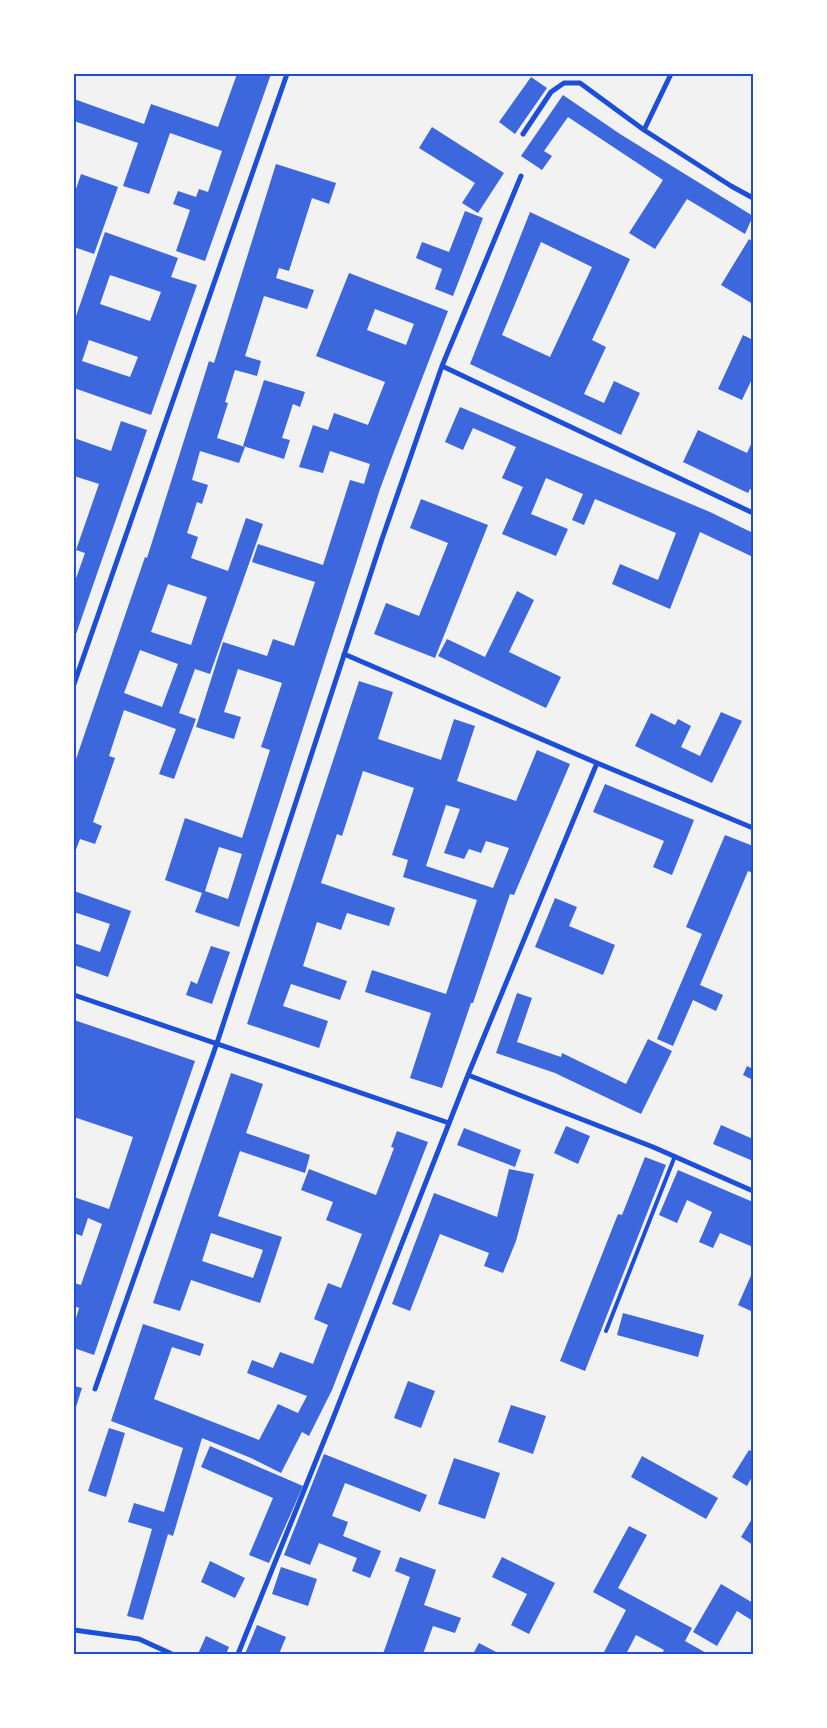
<svg xmlns="http://www.w3.org/2000/svg" width="827" height="1728" font-family="Arial,sans-serif">
	<style>
		.building { fill: #3d67dc; fill-rule: evenodd }
		.lines { fill: none; stroke-linecap: round; stroke-linejoin: round }
		.service { stroke: #1d4ed8; stroke-width: 4 }
		.minor { stroke: #1d4ed8; stroke-width: 5 }
		.neatline { fill: none; stroke: #1d4ed8; stroke-width: 2 }
	</style>
	<rect width="100%" height="100%" fill="#f2f2f2"/>
	<path class="building" d="M237,74h34l-66,187 -29,-10 14,-41 -17,-6 5,-13 18,6 3,-8 9,3 14,-41 -52,-18 -21,61 -26,-8 15,-43 -64,-22v-22l70,25 7,-20 67,23z
		M531,77l16,11 -32,46 -16,-12z
		M563,95l57,39 133,82 -8,18 -58,-35 -32,50 -26,-16 34,-53 -95,-63 -24,34 8,5 -10,14 -21,-14z
		M432,127l72,46 -26,40 -16,-10 13,-20 -56,-35z
		M276,164l60,19 -7,21 -17,-6 -23,73 -10,-3 -3,10 38,12 -7,19 -43,-13 -19,60 16,5 -4,15 -22,-6 -10,32 3,1 -11,35 28,9 -6,16 -39,-12 -8,29 16,5 -6,19 -5,-2 -10,31 11,4 -7,21 37,13 18,-53 17,6 -53,150 -15,-5 -16,44 17,6 -22,60 -15,-5 17,-45 -52,-19 -15,46 6,2 -22,64 9,4 -7,18 -15,-5 -6,16v-90l71,-208 2,1 62,-197 5,2zM168,584l39,13 -16,48 -40,-13zM140,650l38,14 -16,43 -38,-14z
		M81,174l37,13 -24,67 -20,-7v-52z
		M465,211l18,7 -30,78 -18,-7 7,-20 -26,-11 6,-16 27,10z
		M530,212l100,47 -38,81 14,7 -22,47 20,9 10,-22 26,12 -19,42 -151,-71zM541,242l51,25 -42,90 -48,-22z
		M105,232l73,26 -7,19 26,8 -46,130 -77,-27v-66zM110,275l51,17 -11,29 -50,-17zM89,340l49,17 -8,20 -48,-16z
		M749,239l4,3v62l-32,-19z
		M349,273l99,38 -55,143 -13,35 -141,438 -44,-15 7,-19 -37,-13 20,-62 57,20 28,-88 -9,-3 21,-64 -44,-14 -14,43 17,5 -7,22 -38,-12 27,-85 44,14 6,-17 21,7 21,-64 -63,-20 6,-18 65,21 27,-85 14,4 6,-20 -40,-13 -7,22 -24,-6 14,-42 15,5 6,-17 34,12 17,-43 -69,-26zM375,309l39,15 -8,21 -39,-15zM219,847l23,7 -14,45 -23,-8z
		M743,335l10,5v42l-2,-1 -9,19 -24,-11z
		M264,380l41,12 -5,15 -7,-3 -11,34 8,2 -6,19 -41,-13z
		M460,407l250,105 43,21v24l-53,-25 -30,77 -58,-25 8,-20 38,16 18,-47 -81,-34 -11,26 -12,-5 11,-26 -37,-16 -15,36 37,15 -12,27 -54,-22 21,-47 -21,-9 14,-31 -43,-19 -10,22 -18,-8z
		M121,421l26,9 -73,210v-56l11,-31 -9,-3 23,-66 -25,-8v-38l37,13z
		M698,430l49,23 6,-13v50l-3,-1 -2,4 -65,-31z
		M421,499l67,26 -53,133 -61,-24 12,-31 33,13 29,-73 -38,-15z
		M517,591l17,9 -25,52 52,25 -15,31 -108,-52 9,-17 38,18z
		M359,681l34,11 -15,47 63,21 13,-41 21,7 -18,55 59,20 21,-51 33,14 -56,131 -4,-1 -37,109h-2l-29,85 -32,-10 21,-65 -66,-21 7,-22 74,24 31,-94 -74,-23 5,-17 -16,-5 22,-67 -51,-17 -21,65 -5,-2 -16,49 74,25 -6,18 -42,-13 -6,17 -24,-8 -14,44 44,15 -7,19 -49,-16 -8,22 45,15 -9,27 -72,-24zM446,805l14,4 -16,44 20,6 5,-10 12,4 5,-12 23,7 -16,40 -67,-22z
		M721,712l21,9 -30,62 -77,-37 16,-33 24,12 3,-6 13,7 -10,21 19,9z
		M605,784l89,36 -22,55 -19,-8 11,-26 -71,-29z
		M725,835l28,11v27l-5,-2 -48,114 23,10 -7,16 -23,-11 -20,46 -16,-7 45,-105 -16,-7z
		M74,891l57,20 -23,66 -34,-12v-22l26,9 10,-28 -36,-12z
		M555,898l22,9 -8,19 46,19 -12,30 -68,-28z
		M211,946l19,6 -18,52 -26,-9 5,-14 6,3z
		M517,993l15,5 -15,44 44,15 1,-4 64,31 22,-45 24,12 -31,63 -86,-41 -59,-20z
		M74,1020l121,41 -101,294 -20,-7v-23l5,-17 -5,-2v-23l7,2 21,-61 -14,-6 -6,18 -8,-3v-36l35,12 24,-72 -59,-20z
		M747,1066l6,3v11l-10,-5z
		M231,1073l32,11 -17,49 64,22 -5,18 -65,-22 -22,65 64,21 -22,66 -69,-23 -11,31 -27,-8zM211,1233l52,17 -10,28 -51,-17z
		M721,1125l32,14v22l-40,-17z
		M566,1126l24,10 -12,28 -24,-11z
		M464,1128l57,22 -6,17 -58,-22z
		M397,1131l31,11 -96,248 -23,46 -7,-4 -21,41 -30,-15 -49,-20 -29,98 -5,-2 -25,86 -16,-4 25,-87 -24,-7 6,-19 30,9 19,-64 -72,-27 32,-97 61,20 -4,12 -28,-9 -18,52 105,41 19,-36 20,9 9,-17 -60,-23 5,-13 21,8 7,-16 33,12 15,-39 -14,-6 14,-36 13,5 21,-54 -36,-14 7,-18 -32,-12 8,-21 67,26 18,-47 -3,-1z
		M645,1157l21,8 -81,206 -25,-10 58,-147 4,1z
		M509,1169l25,5 -18,67 -13,32 -19,-7 5,-13 -49,-19 -30,77 -18,-7 42,-111 63,24z
		M678,1170l75,32v45l-33,-14 -7,15 -14,-6 13,-30 -25,-12 -10,23 -18,-8z
		M753,1271v41l-15,-7z
		M623,1313l81,22 -6,22 -81,-22z
		M408,1381l27,10 -14,37 -27,-10z
		M74,1386l8,2 -8,25z
		M511,1405l35,11 -13,38 -35,-12z
		M109,1428l16,5 -19,64 -18,-6z
		M210,1446l93,40 -34,77 -20,-8 24,-57 -72,-31z
		M749,1450l4,2v23l-6,11 -15,-9z
		M324,1454l103,41 -7,17 -75,-29 -13,33 16,6 -5,14 38,15 -11,27 -18,-7 5,-13 -38,-15 -9,22 -26,-10z
		M642,1456l76,42 -12,21 -75,-42z
		M454,1458l46,15 -15,46 -47,-15z
		M753,1517v28l-12,-8z
		M629,1526l18,9 -29,53 74,40 -7,13 23,13h-46l2,-4 -28,-15 -10,19h-23l23,-44 -33,-18z
		M400,1557l36,13 -12,35 37,13 -6,15 -22,-7 -10,28h-40l27,-77 -15,-6z
		M502,1557l53,26 -26,51 -18,-9 16,-31 -35,-17z
		M210,1561l35,17 -10,20 -34,-16z
		M281,1567l36,12 -9,27 -36,-12z
		M721,1584l32,19v18l-16,-10 -20,35 -24,-14z
		M257,1625l29,12 -7,17h-34z
		M206,1636l23,11 -3,7h-28z
		M479,1643l21,11h-27z"/>
	<g class="lines">
		<path class="service" d="M606,1331l69,-175"/>
		<path class="minor" d="M671,74l-27,56 87,56 22,12
			M523,134l28,-42 13,-9h16l64,47
			M442,366l311,147
			M344,654l253,109 156,65
			M74,684l213,-610
			M74,995l375,128
			M468,1075l185,72 100,44
			M95,1389l122,-346 165,-504 60,-173 79,-190
			M74,1630l65,9 33,15
			M238,1654l96,-238 134,-341 129,-312"/>
	</g>
	<rect width="827" height="1728" fill="none" stroke="#ffffff" stroke-width="150"/>
	<rect x="75" y="75" width="677" height="1578" class="neatline"/>
</svg>
